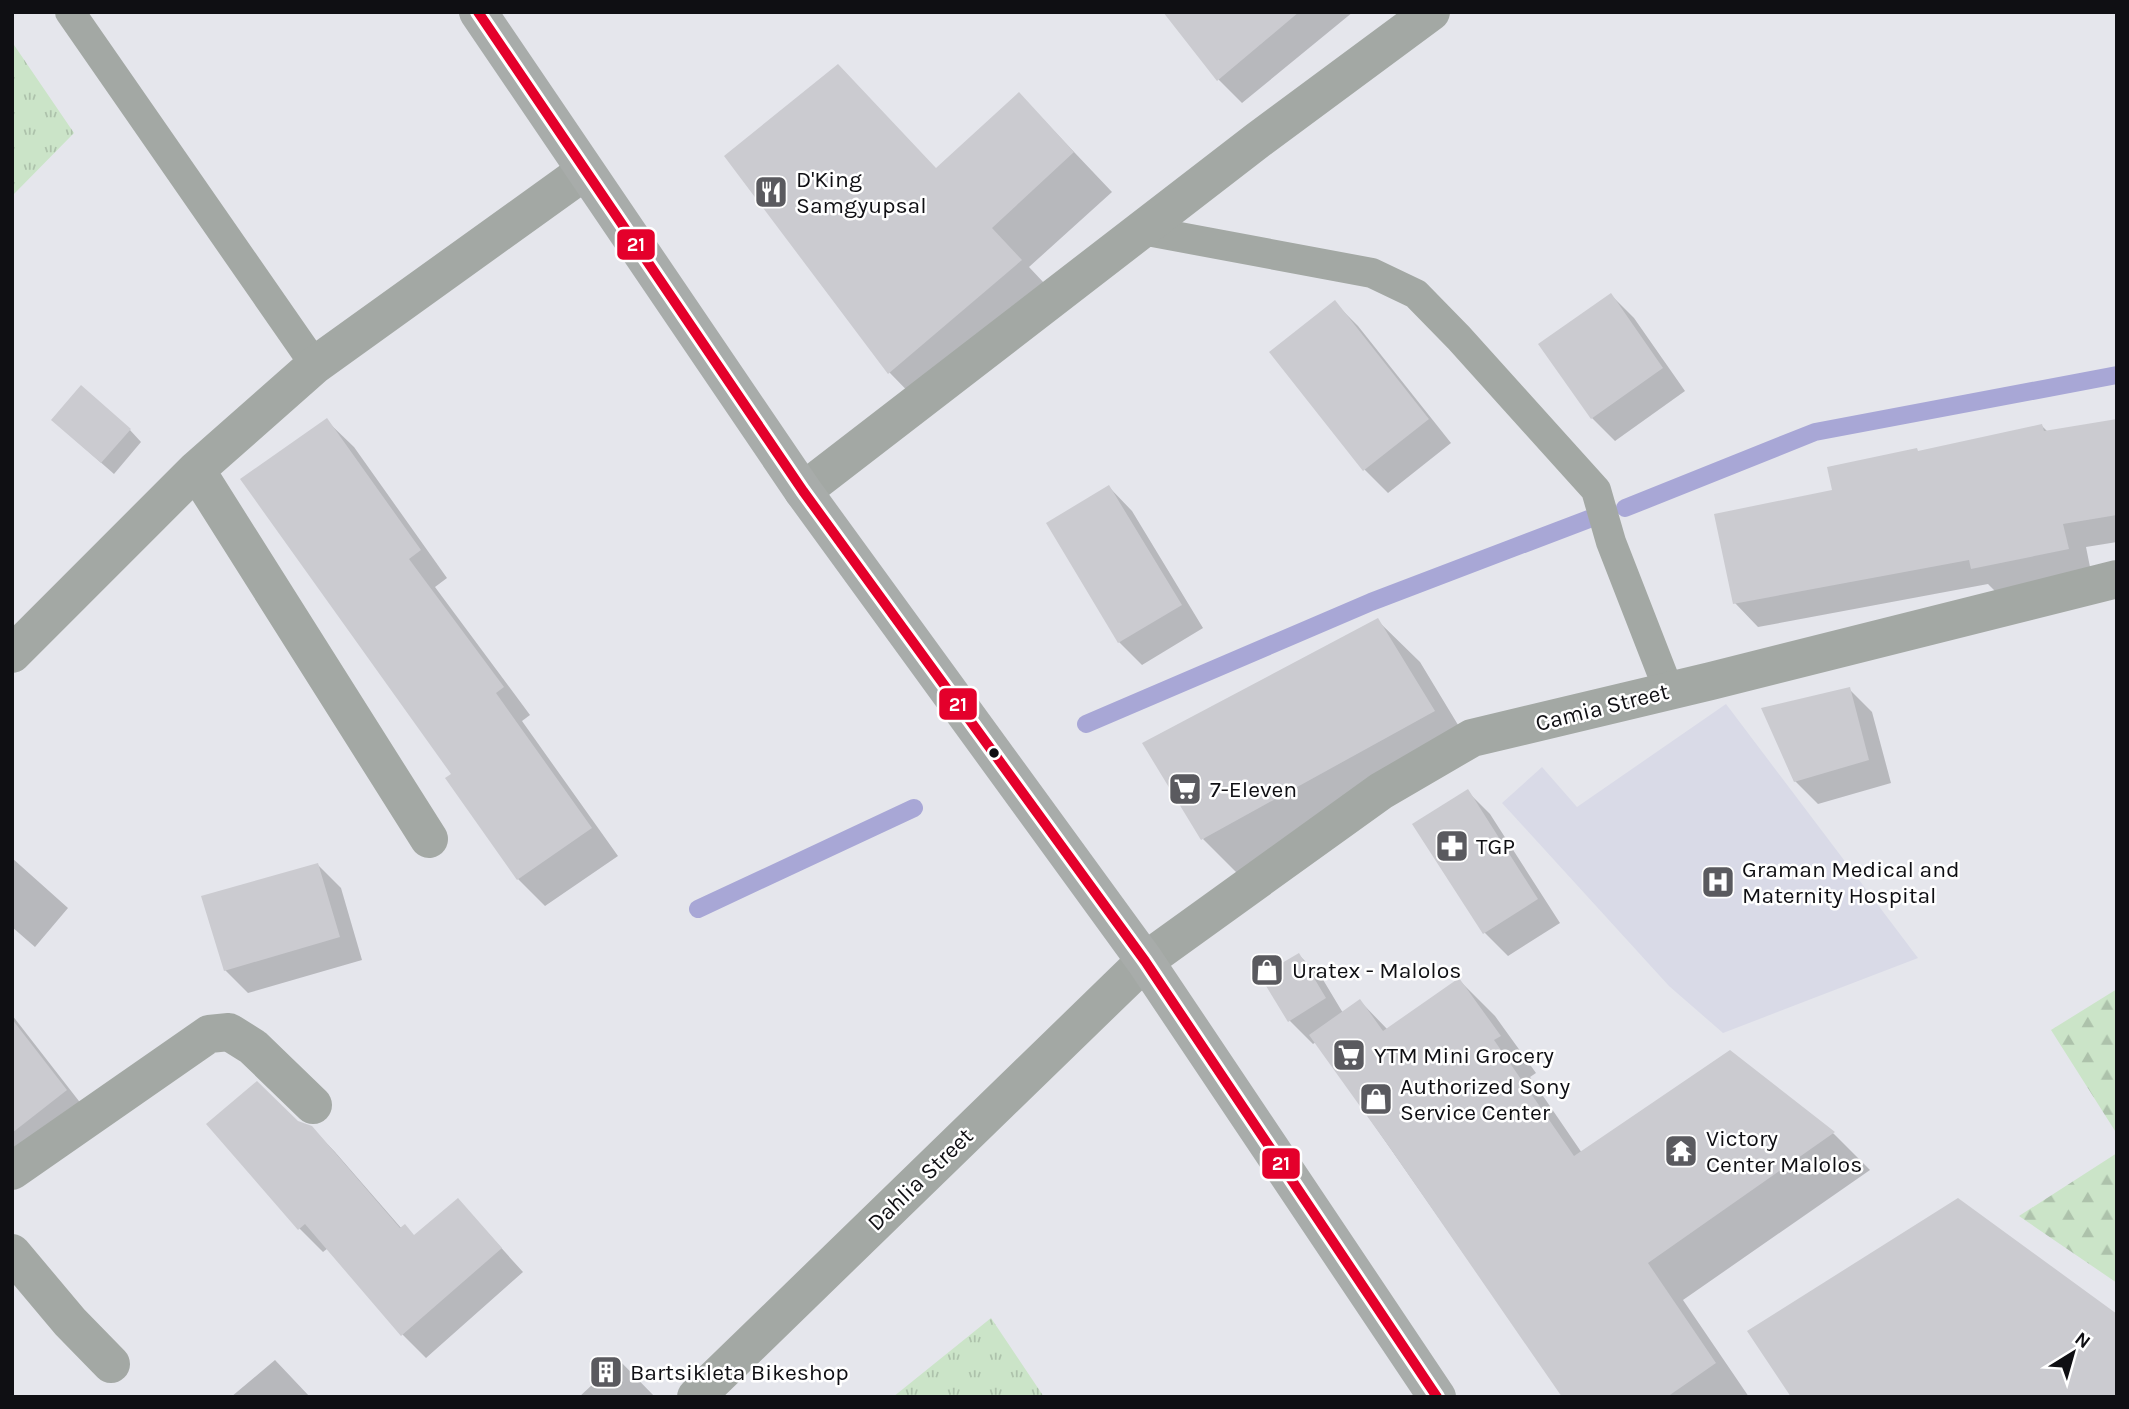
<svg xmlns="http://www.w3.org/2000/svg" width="2129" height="1409" font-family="Karla,sans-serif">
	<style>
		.built { fill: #d9dae7 }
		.grass { fill: url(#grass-tufts) }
		.forest { fill: url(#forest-firs) }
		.shadow { fill: #0003 }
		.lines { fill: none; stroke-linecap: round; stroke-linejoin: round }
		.stream { stroke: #a8a7d6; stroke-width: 18 }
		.building { fill: #cbcbd0 }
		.service { stroke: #a3a8a4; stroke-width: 30 }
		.minor { stroke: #a3a8a4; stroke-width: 38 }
		.tertiary { stroke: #a3a8a4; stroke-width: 38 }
		.trunk { stroke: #a8acaa; stroke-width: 38 }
		.bus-1-casing { stroke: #fff; stroke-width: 16 }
		.bus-1 { stroke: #e4002b; stroke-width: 10 }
		.bus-dot { fill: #0f0f13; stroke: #fff; stroke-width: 2.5 }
		.labels { text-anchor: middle; stroke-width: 5; stroke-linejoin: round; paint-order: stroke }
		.poi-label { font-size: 23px; fill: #0f0f13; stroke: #fff; text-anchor: start }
		.street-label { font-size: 23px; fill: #0f0f13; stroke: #fff }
		.line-badge { stroke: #fff; stroke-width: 2.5 }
		.badge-label { font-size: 19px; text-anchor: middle; font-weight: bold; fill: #fff }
	</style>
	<defs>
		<pattern id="grass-tufts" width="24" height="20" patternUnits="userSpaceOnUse" patternTransform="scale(1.75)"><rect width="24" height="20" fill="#cbe4c8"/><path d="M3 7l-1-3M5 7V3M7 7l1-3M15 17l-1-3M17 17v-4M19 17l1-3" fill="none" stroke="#adc2ab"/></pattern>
		<pattern id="forest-firs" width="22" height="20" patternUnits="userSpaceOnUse" patternTransform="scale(1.75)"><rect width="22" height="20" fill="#cbe4c8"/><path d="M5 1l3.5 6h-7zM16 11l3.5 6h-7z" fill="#adc2ab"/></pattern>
	</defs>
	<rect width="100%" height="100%" fill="#e5e6ec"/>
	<path class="built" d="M1726,704l192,254 -195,75 -54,-47 -167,-183 40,-36 35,40z"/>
	<path class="grass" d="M12,42l62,91 -62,63z
		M991,1318l53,79h-151z"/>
	<path class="forest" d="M2117,989v145l-66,-104z
		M2117,1153v130l-98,-67z"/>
	<path class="shadow" d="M1165,12h188l-111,91 -23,-23z
		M1019,94l93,98 -83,75 31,33 -132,112 -38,-39 -164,-216 211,12z
		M1611,295l23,23 51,73 -70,50 -23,-23z
		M1335,303l23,23 93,117 -63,50 -23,-23 -93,-118z
		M326,420l28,27 93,131 -12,9 95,128 -8,6 96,135 -73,50 -27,-27 -65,-105z
		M2117,420v122l-31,5 5,25 -96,19 -7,-7 -230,43 -23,-24 99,-112 85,-38 123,-27 6,6z
		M130,430l11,12 -27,32 -49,-43z
		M1109,487l23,24 71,117 -61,37 -23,-23z
		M1378,621l42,41 55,91 -231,127 -41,-41z
		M1849,689l23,23 19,71 -73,21 -23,-23z
		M1467,791l23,23 70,109 -52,33 -23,-23 -71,-108z
		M12,858l56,50 -33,39 -23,-20z
		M317,864l24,24 21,72 -114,33 -23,-23z
		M1299,955l23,23 21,35 17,-12 28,29 71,-50 36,36 41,57 -6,4 52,76 147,-101 105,82 36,36 -187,130 66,97h-185l-248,-355 -3,2 -23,-23 -27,-45z
		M12,1015l77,99 -77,51z
		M297,1122l15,6 23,24 67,77 13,8 43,-37 65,72 -97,86 -23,-23 -75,-87 -5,4 -23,-23 -91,-105z
		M275,1360l35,37h-79z
		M619,1360l36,37h-76z"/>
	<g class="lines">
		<path class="stream" d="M1625,508l190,-76 302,-57
			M1086,724l285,-122 218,-83
			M698,909l216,-101"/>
	</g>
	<path class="building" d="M1163,12h136l-82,69z
		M838,64l98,104 83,-76 55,60 -82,76 30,32 -134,114 -164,-218z
		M1611,293l52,75 -72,51 -53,-75z
		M1335,300l94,119 -66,52 -94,-119z
		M81,385l50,44 -30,34 -50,-43z
		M327,418l94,132 -12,9 95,128 -8,6 96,135 -75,52 -72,-102 6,-4 -211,-295z
		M2117,419v96l-54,9 6,25 -98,20 -2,-9 -236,44 -19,-90 118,-24 -5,-23 90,-19 1,3 124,-27 2,7z
		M1109,485l73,120 -64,38 -72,-120z
		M1378,618l57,93 -234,129 -59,-97z
		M1850,687l19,73 -75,22 -33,-74z
		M1468,789l70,110 -55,35 -71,-110z
		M318,863l22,74 -116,34 -23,-75z
		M1299,953l27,45 -38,24 -28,-46z
		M1459,978l42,58 -7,4 80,116 156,-106 105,82 -187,131 68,100 -49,34h-105l-172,-249 -81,-113 51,-36 23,32z
		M12,1019l55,71 -55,43z
		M257,1081l41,40 14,5 88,102 5,-4 9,11 44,-37 44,50 -101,88 -96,-112 -7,6 -92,-106z
		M1958,1198l159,116v83h-326l-44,-66z"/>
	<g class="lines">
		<path class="service" d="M70,12l245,353
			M1142,230l230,43 44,21 43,44 137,152 15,52 58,149"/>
		<path class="minor" d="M196,470l233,369
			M803,491l455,-351 173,-128
			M12,654l184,-184 119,-105 270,-194
			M12,1171l197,-137 20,-2 24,15 60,58
			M12,1253l58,69 41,42
			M696,1397l449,-436"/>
		<path class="tertiary" d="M1145,961l236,-170 91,-53 239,-57 406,-102"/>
		<path class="trunk" d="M478,12l325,479 342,470 292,436"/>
		<defs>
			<path id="bus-1" d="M478,12l325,479 342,470 292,436"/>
		</defs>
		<use href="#bus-1" class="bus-1-casing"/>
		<use href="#bus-1" class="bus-1"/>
	</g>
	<defs>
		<symbol id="restaurant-square" viewBox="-11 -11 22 22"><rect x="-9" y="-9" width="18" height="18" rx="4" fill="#5a5a5f" stroke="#fff"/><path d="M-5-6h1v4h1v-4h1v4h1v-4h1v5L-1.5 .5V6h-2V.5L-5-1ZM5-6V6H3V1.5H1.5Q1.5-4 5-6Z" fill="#fff"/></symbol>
		<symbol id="supermarket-square" viewBox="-11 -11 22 22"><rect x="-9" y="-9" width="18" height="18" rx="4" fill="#5a5a5f" stroke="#fff"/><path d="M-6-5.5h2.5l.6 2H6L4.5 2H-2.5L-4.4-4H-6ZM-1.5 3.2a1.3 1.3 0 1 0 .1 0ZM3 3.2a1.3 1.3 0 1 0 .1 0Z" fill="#fff"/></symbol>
		<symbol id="pharmacy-square" viewBox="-11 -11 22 22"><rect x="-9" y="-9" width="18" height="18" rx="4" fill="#5a5a5f" stroke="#fff"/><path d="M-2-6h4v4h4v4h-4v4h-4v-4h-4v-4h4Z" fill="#fff"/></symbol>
		<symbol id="hospital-square" viewBox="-11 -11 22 22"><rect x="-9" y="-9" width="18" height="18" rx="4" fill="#5a5a5f" stroke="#fff"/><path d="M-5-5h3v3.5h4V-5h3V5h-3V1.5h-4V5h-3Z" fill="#fff"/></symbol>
		<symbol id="shop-square" viewBox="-11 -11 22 22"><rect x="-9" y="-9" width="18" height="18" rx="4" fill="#5a5a5f" stroke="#fff"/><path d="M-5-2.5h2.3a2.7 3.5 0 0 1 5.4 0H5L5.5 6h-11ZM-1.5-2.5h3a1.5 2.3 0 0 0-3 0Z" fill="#fff"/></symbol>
		<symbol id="temple-square" viewBox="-11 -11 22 22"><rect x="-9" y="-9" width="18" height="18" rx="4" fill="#5a5a5f" stroke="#fff"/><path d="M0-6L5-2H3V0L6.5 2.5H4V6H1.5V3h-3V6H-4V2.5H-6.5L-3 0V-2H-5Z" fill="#fff"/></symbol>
		<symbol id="building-square" viewBox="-11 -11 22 22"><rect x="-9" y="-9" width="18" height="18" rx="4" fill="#5a5a5f" stroke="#fff"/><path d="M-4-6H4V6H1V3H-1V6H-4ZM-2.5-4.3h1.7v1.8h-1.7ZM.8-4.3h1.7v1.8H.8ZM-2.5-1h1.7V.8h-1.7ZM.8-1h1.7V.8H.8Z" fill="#fff"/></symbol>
	</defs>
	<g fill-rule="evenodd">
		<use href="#restaurant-square" x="752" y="173" width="38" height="38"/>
		<use href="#supermarket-square" x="1166" y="770" width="38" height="38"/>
		<use href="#pharmacy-square" x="1433" y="827" width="38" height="38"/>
		<use href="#hospital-square" x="1699" y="863" width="38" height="38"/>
		<use href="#shop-square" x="1248" y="951" width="38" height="38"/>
		<use href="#supermarket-square" x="1330" y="1036" width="38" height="38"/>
		<use href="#shop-square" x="1357" y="1080" width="38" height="38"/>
		<use href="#temple-square" x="1662" y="1132" width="38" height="38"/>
		<use href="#building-square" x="587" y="1353" width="38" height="38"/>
	</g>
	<circle class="bus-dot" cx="994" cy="753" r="6"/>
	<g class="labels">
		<g class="poi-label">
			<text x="796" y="187">D'King<tspan x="796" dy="26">Samgyupsal</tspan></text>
			<text x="1210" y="797">7-Eleven</text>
			<text x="1476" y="854">TGP</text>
			<text x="1742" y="877">Graman Medical and<tspan x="1742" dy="26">Maternity Hospital</tspan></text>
			<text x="1292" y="978">Uratex - Malolos</text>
			<text x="1374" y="1063">YTM Mini Grocery</text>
			<text x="1400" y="1094">Authorized Sony<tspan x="1400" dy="26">Service Center</tspan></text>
			<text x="1706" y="1146">Victory<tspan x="1706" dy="26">Center Malolos</tspan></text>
			<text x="630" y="1380">Bartsikleta Bikeshop</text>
		</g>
		<g class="street-label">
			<text transform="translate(1602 707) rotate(-14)" y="8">Camia Street</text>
			<text transform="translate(920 1179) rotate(-44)" y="8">Dahlia Street</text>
		</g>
	</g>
	<g class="line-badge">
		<rect x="616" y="228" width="40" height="33" rx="7" fill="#e4002b"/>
		<rect x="938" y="687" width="40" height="34" rx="7" fill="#e4002b"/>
		<rect x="1261" y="1147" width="40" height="33" rx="7" fill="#e4002b"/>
	</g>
	<g class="badge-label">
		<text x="636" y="251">21</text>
		<text x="958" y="711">21</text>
		<text x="1281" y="1170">21</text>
	</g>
	<rect width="2129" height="1409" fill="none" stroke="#0f0f13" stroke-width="28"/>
	<g transform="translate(2073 1353) rotate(37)" stroke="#ffffff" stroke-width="5" paint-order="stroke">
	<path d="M0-5L12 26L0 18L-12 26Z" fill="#0f0f13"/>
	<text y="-10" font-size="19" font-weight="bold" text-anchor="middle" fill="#0f0f13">N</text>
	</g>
</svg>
